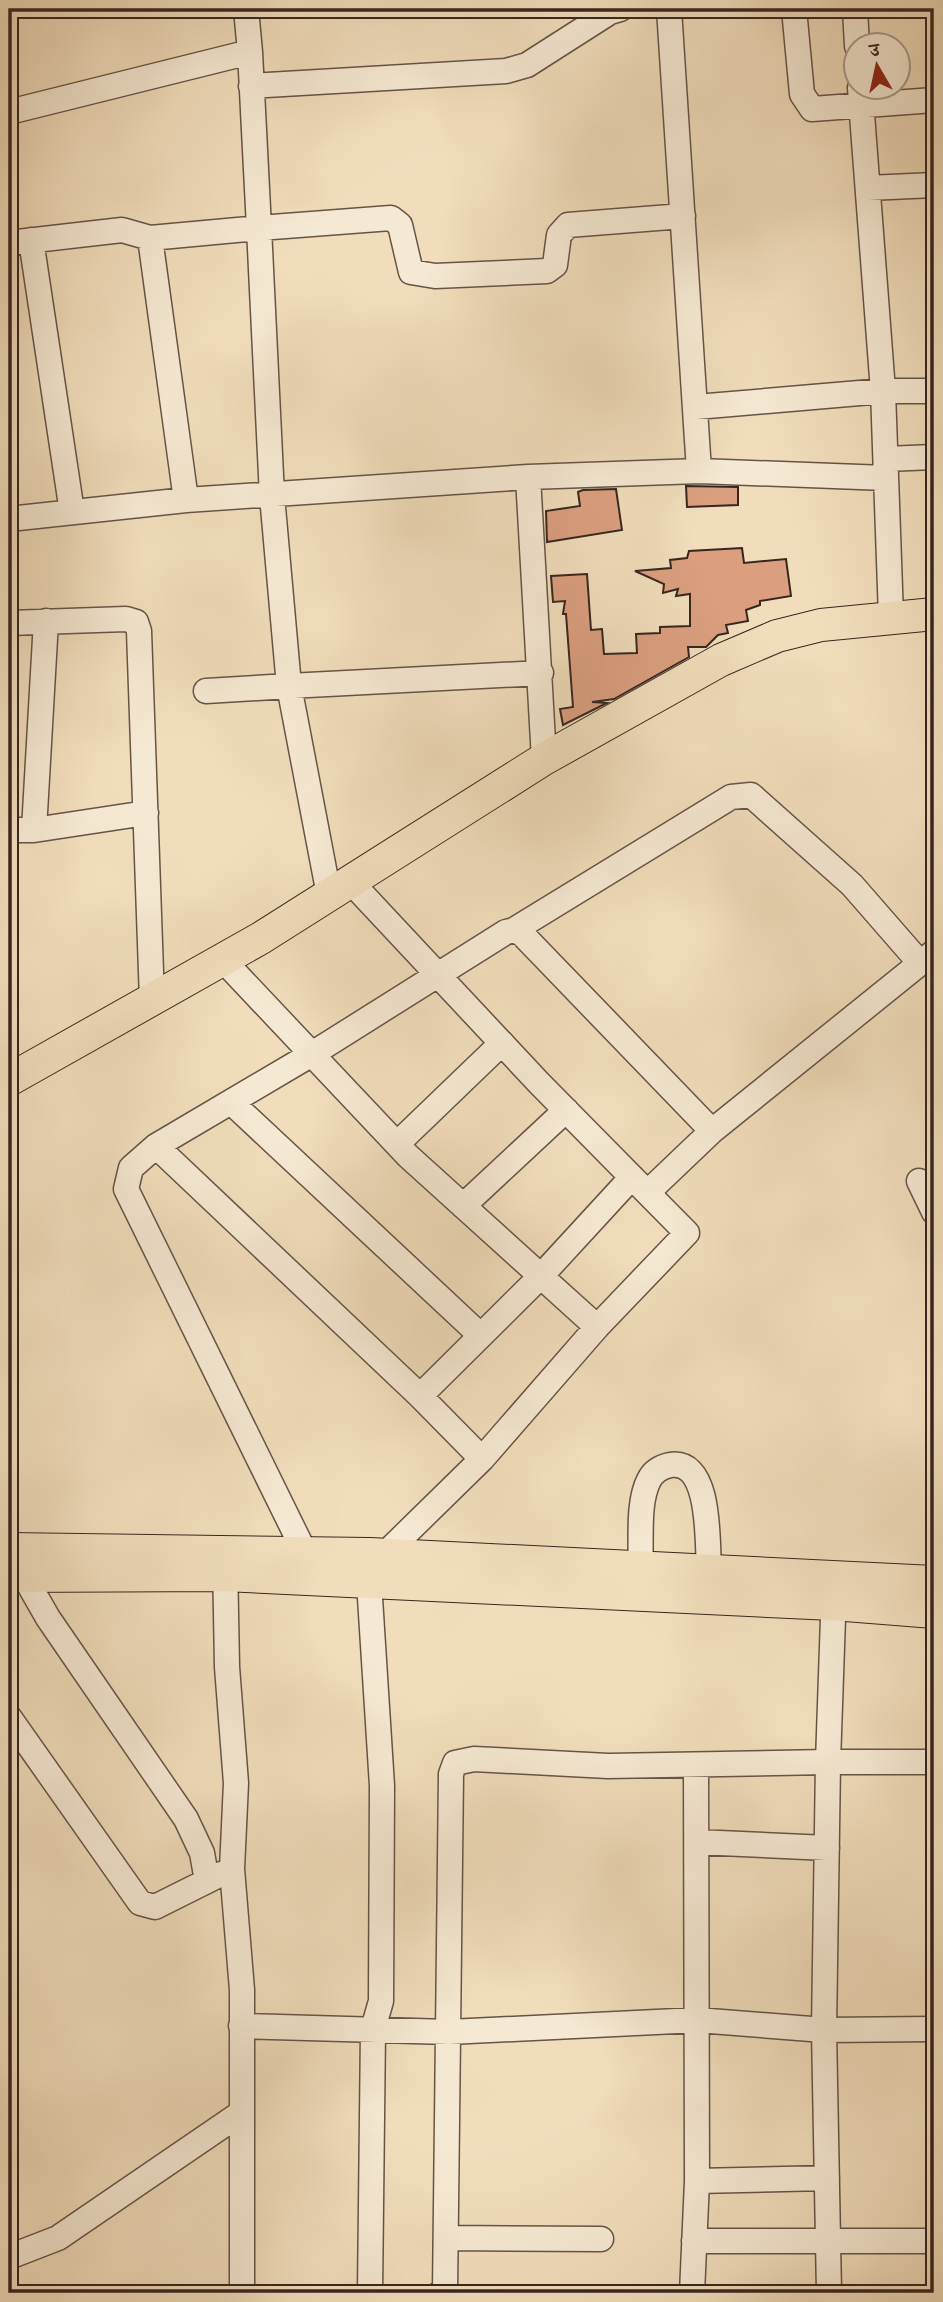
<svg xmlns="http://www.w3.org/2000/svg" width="943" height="2302" font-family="'IM FELL DW Pica','Noto Serif Devanagari',serif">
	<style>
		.building { fill: #db9f80; stroke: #372620; stroke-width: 2 }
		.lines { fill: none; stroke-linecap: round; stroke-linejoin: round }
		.minor-casing { stroke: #665447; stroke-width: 27 }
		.major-casing { stroke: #372620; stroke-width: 34 }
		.minor { stroke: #f6e9d3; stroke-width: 24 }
		.major { stroke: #f1ddbc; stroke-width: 32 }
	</style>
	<rect width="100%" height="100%" fill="#f1ddbc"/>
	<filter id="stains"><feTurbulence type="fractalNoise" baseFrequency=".00286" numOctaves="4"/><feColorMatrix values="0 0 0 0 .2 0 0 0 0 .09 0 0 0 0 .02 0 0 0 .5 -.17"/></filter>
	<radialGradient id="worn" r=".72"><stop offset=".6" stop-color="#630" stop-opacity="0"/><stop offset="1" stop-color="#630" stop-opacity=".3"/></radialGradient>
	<path class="building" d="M686,486l52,1v18l-51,2z
		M616,489l6,41 -75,12 -1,-31 34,-5 -2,-14 5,-2z
		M742,548l2,15 42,-4 5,37 -31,5v4l-14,5 2,11 -22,4 2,8 -10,2 -12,12h-18l1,10 -75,42 -22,3 15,1 -44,22 -3,-16 13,-2 -7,-93h-3l2,-13 -12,1 -2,-26 36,-2 4,56 11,-1 2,25 33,-1 -1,-19 24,-1v-6l30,-1v-32l-14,2 2,-7 -15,4 1,-9 -29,-13 36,-3 -1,-8 17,-2 2,-7z"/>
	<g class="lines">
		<defs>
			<path id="minor" d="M246,9l4,43
				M669,9l30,462
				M794,9l8,85 10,15 122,-9
				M855,9l2,37
				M251,86l255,-15 21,-6 83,-53 10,-3
				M860,88l23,303 8,226
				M9,112l241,-60 9,176 -109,10 -28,-8 -113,13
				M868,188l66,-3
				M150,238l36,262 342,-23 16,282
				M31,240l41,272
				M696,407l187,-16h51
				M886,459l48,-2
				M528,477l171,-6 187,7
				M9,519l177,-19
				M9,623l117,-4 10,3 3,9 13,369
				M206,691l83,-5 -17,-190 -13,-268 132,-10 9,7 11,47 24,4 112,-5 8,-6 4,-30 9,-10 115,-9
				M9,830h25l112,-17
				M34,830l12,-209
				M350,881l189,202 148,150 -90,94
				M329,895l-40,-209 252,-13
				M514,930l217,-133 20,-2 101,90 68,78
				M223,960l185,196 189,171 -115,132 -98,96
				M231,1102l249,233
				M712,1131l222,-179
				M397,1144l105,-101
				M156,1146l264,250 62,63
				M919,1181l15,31
				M463,1206l103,-96
				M420,1396l121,-120 91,-99
				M305,1553l-179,-364 5,-21 25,-22 156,-92 194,-122 8,-2 8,4 190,197 -64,61
				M225,1560l2,107 9,116 -4,86 10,121v303
				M640,1567c2,-26 -3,-64 9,-87 4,-8 12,-13 21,-15 42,-7 37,79 39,105
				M24,1576l24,42 138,201 16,34 5,28
				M369,1582l13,204 -1,215 -8,28 -3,264
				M834,1589l-6,173h106
				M9,1717l131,186 15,4 66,-33
				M697,1842l130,6
				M241,2026l208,6 248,-12 127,10 4,-268 -220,4 -134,-7 -19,4 -4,11 -6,519h-5
				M697,2181l130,-3
				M446,2238l155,1
				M694,2241h240
				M9,2257l49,-19 183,-125
				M692,2293l5,-112 -1,-416
				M829,2293l-5,-263 110,-1"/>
			<path id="major" d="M9,1080l252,-142 283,-179 177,-99 56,-24 44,-11 113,-11
				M9,1549l361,5 564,28
				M9,1576l215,-1 609,29 101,8"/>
		</defs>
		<use href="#minor" class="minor-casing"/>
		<use href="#major" class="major-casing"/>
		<use href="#minor" class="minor"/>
		<use href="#major" class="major"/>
	</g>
	<rect width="943" height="2302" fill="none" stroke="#f1ddbc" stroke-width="35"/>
	<rect x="10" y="10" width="922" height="2281" fill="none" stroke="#372620" stroke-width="3.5"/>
	<rect x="18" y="18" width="908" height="2267" fill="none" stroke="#372620" stroke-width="2"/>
	<g transform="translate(877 66) rotate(351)"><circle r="33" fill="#f6e9d3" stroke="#aa9b8b" stroke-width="2"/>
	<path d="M0-5L12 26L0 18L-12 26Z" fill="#8f2418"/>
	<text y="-10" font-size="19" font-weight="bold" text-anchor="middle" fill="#372620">उ</text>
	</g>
	<rect width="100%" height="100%" filter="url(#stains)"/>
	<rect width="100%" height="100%" fill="url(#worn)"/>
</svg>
